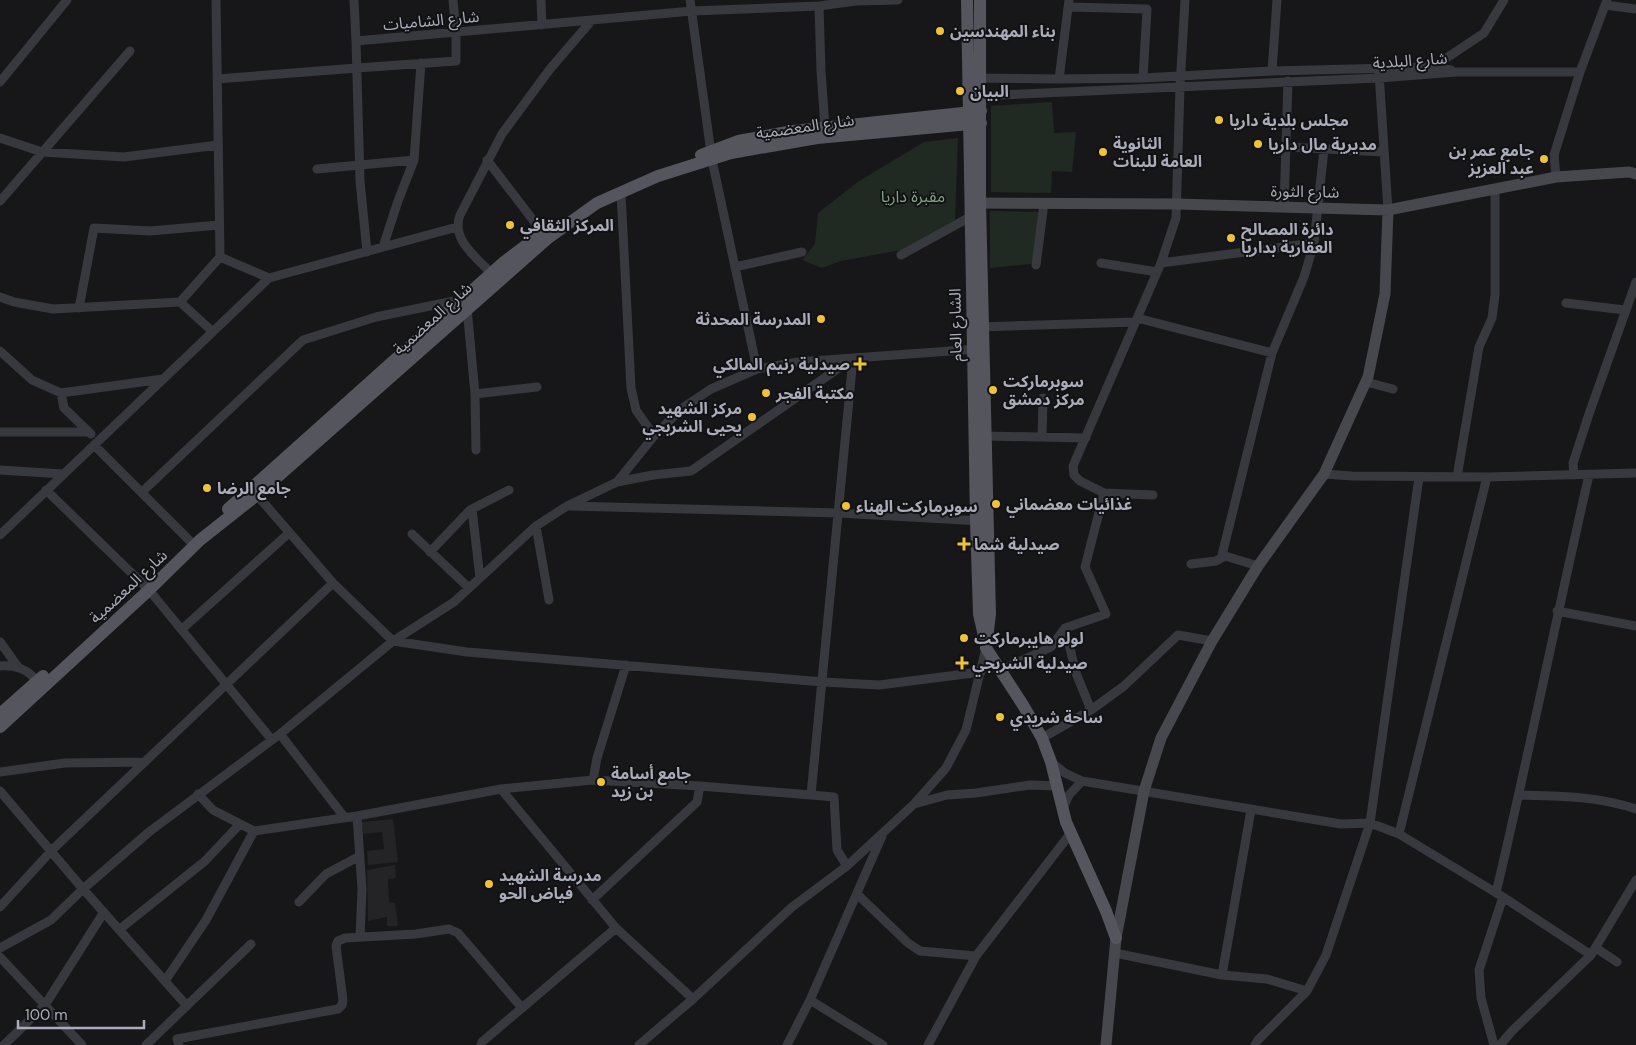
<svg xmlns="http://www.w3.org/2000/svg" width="1636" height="1045" font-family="'DM Sans','Noto Sans Arabic',sans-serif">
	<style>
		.built { fill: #242326 }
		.green { fill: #212923 }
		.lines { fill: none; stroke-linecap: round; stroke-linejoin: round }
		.street { stroke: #38393e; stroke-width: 9 }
		.secondary { stroke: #46484e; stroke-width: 11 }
		.primary { stroke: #54555d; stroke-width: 12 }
		.poi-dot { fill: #efc239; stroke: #121214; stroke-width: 2 }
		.labels { text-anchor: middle; stroke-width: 4; stroke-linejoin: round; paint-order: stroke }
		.street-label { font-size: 16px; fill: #aaadb9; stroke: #121214 }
		.poi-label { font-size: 16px; font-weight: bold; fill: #aaadb9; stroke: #121214; text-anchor: start }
		.park-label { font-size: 16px; fill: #81a386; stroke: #121214 }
	</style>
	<rect width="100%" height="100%" fill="#171719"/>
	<path class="built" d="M393,819l5,43 -30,3 -1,-14 17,-2 -2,-17 -19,2 -2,-12z
		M395,865l1,13 -8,1 1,23 6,1 3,23h-11v-9l-19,4 -1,-51z"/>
	<path class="green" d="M1052,102l2,31 22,-1 -4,40 -20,-1 -1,22 -60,-1v-86z
		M958,138l-3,82 -54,30 -60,11 -19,7 -20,-8 13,-16 3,-31 41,-32 65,-39z
		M990,211l51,1 -8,50 -2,2 -41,4z"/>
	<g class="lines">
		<path class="street" d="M354,0l2,41 4,140 7,71
			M541,0l1,25
			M690,0l22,160 45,209
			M1605,5l31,4
			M819,6l2,65 4,56
			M1069,7l78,2 -4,69
			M356,41l336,-30 127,-5 37,-5 42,-1
			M1433,67l51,-34 20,-33
			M1272,71l5,-71
			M1379,73l9,137
			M975,78l84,1 84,-1 129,-7 161,-4 18,3
			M217,79l140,-11 99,-7v-28l-3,-33
			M1059,79l10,-79
			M0,82l67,-82
			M976,96l403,-18 77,-6h124
			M0,138l42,14 82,5 94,-12
			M1287,147l97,5
			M487,160l59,77
			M317,169l97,-9
			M1556,177l-2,-22 26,-83 27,-72
			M621,193l10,195 5,22 18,26
			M0,201l130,-150
			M1284,207l4,-126
			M383,247l15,-46 16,-41 7,-97
			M901,255l69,-38
			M220,257l49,21 188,-51
			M1101,263l56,9
			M1161,263l153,-20
			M1036,265l8,-62
			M735,267l67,-15
			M495,277c-15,-17 -45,-36 -35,-62l42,-81 48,-65 42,-49
			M0,297l14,5 39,7 127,-7
			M1566,303l59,7
			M79,308l15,-80 56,3 69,-6
			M467,308l8,86 1,56
			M1137,318l135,35
			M978,327l157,-5
			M213,332l-33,-30 40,-45 -4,-257
			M0,351l32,29 29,13 102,-14
			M1366,382l27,7
			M61,393l3,15 27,26
			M475,394l62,-7
			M0,432h88
			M986,436l100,2
			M1042,437l1,-39
			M94,445l98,98
			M0,470l63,4
			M1324,474l28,2 135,1 149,-4
			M1574,475l-1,-12 17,-52 46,-129
			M1457,477l22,-130 13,-29 3,-23v-106
			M617,482l36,-7 38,-4 162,-113
			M46,490l103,100 123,150
			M142,492l161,-152 73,-23 83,-17
			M1104,493l49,2
			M257,495l76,88 60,58 74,11 356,30 56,3 102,-13
			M570,506l269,7 142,8
			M472,509l8,69
			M536,526l13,74
			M412,534l57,54
			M0,535l269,-257
			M430,552l40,-42 39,-20
			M1191,564l25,-3 9,-5
			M1258,566l-36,-11 50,-202 32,-76 10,-34 10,-94
			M1557,611l79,15
			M182,629l107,-96
			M0,642l18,25
			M0,666c16,-1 27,3 37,15
			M1001,670l50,-23 14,-19
			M1091,710l-15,-37 -11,-45 41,-14 -21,-47 19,-74 -24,-12 -6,-6 -1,-9 88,-203 15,-45 4,-131 5,-87
			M280,734l65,84
			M1042,738l49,-28 33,-24 54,-51 34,6
			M1051,762l14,11 17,8
			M0,772l65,-9 79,-1
			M593,780l4,-22 29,-93
			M501,789l115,139
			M0,791l83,98 104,117
			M198,794l15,16 41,21 103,-15 144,-27 92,-9 107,6 111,9 42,-437
			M811,795l23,2 3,53 10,16
			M1519,795c41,1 78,1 117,14
			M915,803l31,-35 20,-38 20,-82
			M1062,810l7,-15 13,-14 259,43 29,-1 29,11 104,63 88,58
			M357,816l5,73 -2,48
			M1399,834l88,-357
			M1496,893c33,-139 61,-279 93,-418
			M857,894l51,49 12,8 56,5
			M592,900l105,-98 3,-16
			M299,902l27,-28 34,-18
			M0,907l52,-57 281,-267
			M120,929l85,-68 35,-37
			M0,948l51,-28 32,-31 66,-57 131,-98 113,-93 61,-39 82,-76 31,-20 50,-24 37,-46 27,-27 30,-20 46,-20 41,-7 180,-13
			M1596,948l21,14
			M1115,953l107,22 45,4 40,12
			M0,957l82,88
			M1222,975l29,-165
			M165,981l41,-61 48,-89
			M810,1000l73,45
			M4,1045l41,-40 59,-93
			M146,1045l105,-101
			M179,1045l-2,-6 161,-30 4,-4 1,-5 -7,-54 2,-5 7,-3 71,-4 33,-5 9,4 64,75 94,-80 77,71
			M481,1045l1,-3 40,-34
			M639,1045l54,-46 99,-92 55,-41 67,-62 33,-9 29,-2 54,-8 27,1
			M787,1045l23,-45 72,-164
			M928,1045l48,-89 94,-122
			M1255,1045l3,-5 49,-49 19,-36 44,-132 49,-346
			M1494,1045l-13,-47 -2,-28 24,-73
			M1500,1045l12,-14 79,-76 45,-75"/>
		<path class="secondary" d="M971,203l206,1 211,6 168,-33 73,-5 7,2
			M1106,1045l10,-107 28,-147 17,-53 51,-97 46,-75 66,-92 44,-97 17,-83 3,-84"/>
		<path class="primary" d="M967,0l9,521 3,93 5,22
			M980,0v203l10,411 -4,34 37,57 19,33 9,24 15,60 40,89 10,27
			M701,155l37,-14 55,-10 188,-20
			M228,509l276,-247 46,-35
			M0,714l43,-38
			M0,727l149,-137 51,-50 57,-45 290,-256 50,-36 61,-27 73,-23 86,-15 164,-15"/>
	</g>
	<g class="poi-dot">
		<circle cx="940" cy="31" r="5"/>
		<circle cx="960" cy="91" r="5"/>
		<circle cx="1219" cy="120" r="5"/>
		<circle cx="1258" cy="144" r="5"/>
		<circle cx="1103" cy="152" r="5"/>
		<circle cx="1544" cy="159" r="5"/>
		<circle cx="510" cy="225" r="5"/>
		<circle cx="1231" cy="238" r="5"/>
		<circle cx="821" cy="319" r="5"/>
		<path d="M857.5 356.5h5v5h5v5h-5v5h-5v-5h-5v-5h5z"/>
		<circle cx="993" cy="390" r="5"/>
		<circle cx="766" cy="393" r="5"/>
		<circle cx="752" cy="417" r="5"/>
		<circle cx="207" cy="488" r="5"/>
		<circle cx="996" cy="504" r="5"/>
		<circle cx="846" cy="506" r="5"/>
		<path d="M961.5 536.5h5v5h5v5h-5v5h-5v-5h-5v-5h5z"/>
		<circle cx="964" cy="638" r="5"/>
		<path d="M959.5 655.5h5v5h5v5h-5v5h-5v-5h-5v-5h5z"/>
		<circle cx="1000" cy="717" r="5"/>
		<circle cx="601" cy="782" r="5"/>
		<circle cx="489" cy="884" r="5"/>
	</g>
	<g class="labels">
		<g class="street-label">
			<text transform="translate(431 20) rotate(-5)" y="6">شارع الشاميات</text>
			<text transform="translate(1410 60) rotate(-4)" y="6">شارع البلدية</text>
			<text transform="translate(805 126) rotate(-8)" y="6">شارع المعضمية</text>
			<text transform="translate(1305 191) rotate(1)" y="6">شارع الثورة</text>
			<text transform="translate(432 318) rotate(-42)" y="6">شارع المعضمية</text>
			<text transform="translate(955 325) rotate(-91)" y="6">الشارع العام</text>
			<text transform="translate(128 586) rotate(-43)" y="6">شارع المعضمية</text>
		</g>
		<g class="poi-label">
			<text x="950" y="37">بناء المهندسين</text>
			<text x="970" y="97">البيان</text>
			<text x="1229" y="126">مجلس بلدية داريا</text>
			<text x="1113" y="149">الثانوية<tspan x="1113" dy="18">العامة للبنات</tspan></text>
			<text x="1268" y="150">مديرية مال داريا</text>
			<text x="1534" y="156" text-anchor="end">جامع عمر بن<tspan x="1534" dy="18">عبد العزيز</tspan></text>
			<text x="520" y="231">المركز الثقافي</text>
			<text x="1241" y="235">دائرة المصالح<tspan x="1241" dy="18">العقارية بداريا</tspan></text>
			<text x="811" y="325" text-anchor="end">المدرسة المحدثة</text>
			<text x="850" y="370" text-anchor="end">صيدلية رنيم المالكي</text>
			<text x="1003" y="387">سوبرماركت<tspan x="1003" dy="18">مركز دمشق</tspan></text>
			<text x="776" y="399">مكتبة الفجر</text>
			<text x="742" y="414" text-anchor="end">مركز الشهيد<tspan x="742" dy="18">يحيى الشربجي</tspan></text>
			<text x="217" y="494">جامع الرضا</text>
			<text x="1006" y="510">غذائيات معضماني</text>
			<text x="856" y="512">سوبرماركت الهناء</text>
			<text x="974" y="550">صيدلية شما</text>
			<text x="974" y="644">لولو هايبرماركت</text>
			<text x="972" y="669">صيدلية الشربجي</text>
			<text x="1010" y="723">ساحة شريدي</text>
			<text x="611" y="779">جامع أسامة<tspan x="611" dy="18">بن زيد</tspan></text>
			<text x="499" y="881">مدرسة الشهيد<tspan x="499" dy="18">فياض الحو</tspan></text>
		</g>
		<g class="park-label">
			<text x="913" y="202">مقبرة داريا</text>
		</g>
	</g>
	<path d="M18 1020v8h126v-8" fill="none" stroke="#aaadb9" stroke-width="2.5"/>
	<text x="25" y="1020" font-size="15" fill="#aaadb9" stroke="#121214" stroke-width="4" paint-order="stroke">100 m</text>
</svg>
